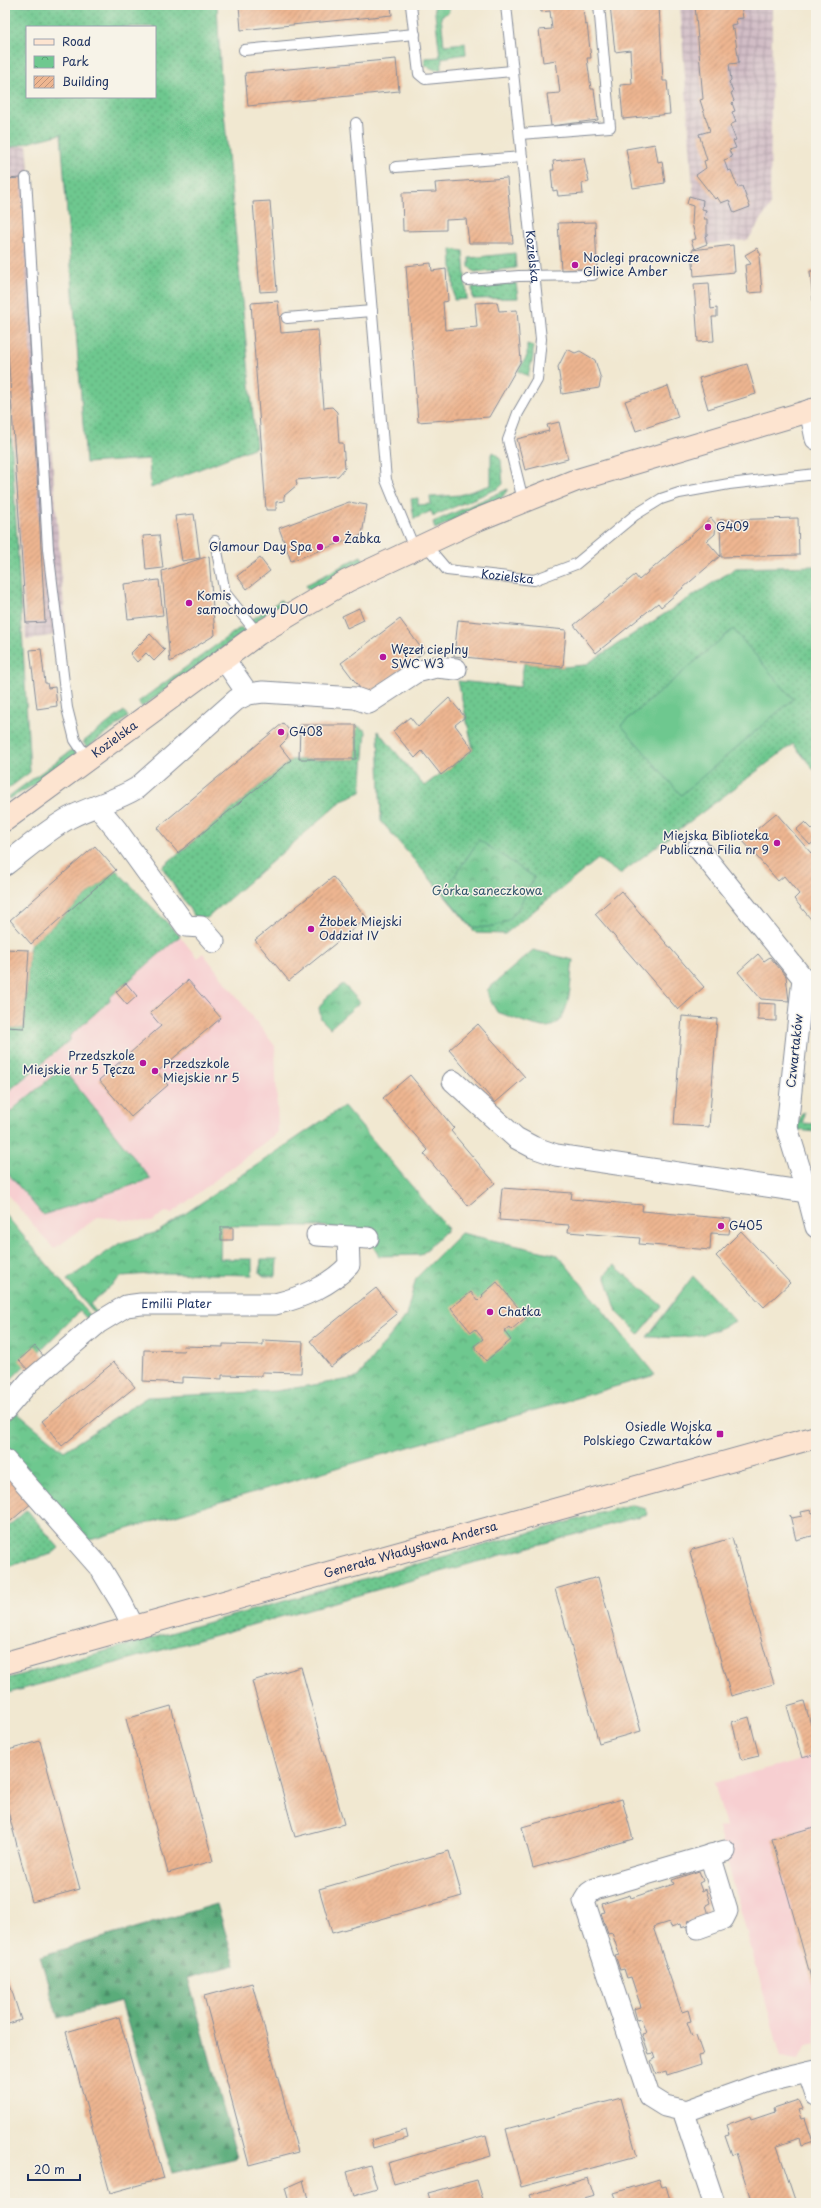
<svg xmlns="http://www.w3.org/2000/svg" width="821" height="2208" font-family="'Playpen Sans',sans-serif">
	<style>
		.built { fill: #f7cfd1 }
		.industrial { fill: url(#industrial-grid) }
		.grass { fill: url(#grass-dots); stroke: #447c76; fill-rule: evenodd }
		.forest { fill: url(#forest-firs); stroke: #3a6e6c }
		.park { fill: url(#park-crowns); stroke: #447c76 }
		.pitch { fill: #6ec88f; stroke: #447c76 }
		.building { fill: url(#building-hatch) }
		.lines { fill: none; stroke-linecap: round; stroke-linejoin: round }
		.lane-casing { stroke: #868c98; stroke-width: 12 }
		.street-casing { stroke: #868c98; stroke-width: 23 }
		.secondary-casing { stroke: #868c98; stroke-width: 24 }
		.lane { stroke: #fff; stroke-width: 10 }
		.street { stroke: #fff; stroke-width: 21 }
		.secondary { stroke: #fde4d0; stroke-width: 22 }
		.poi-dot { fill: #b5179e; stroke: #f7f3e8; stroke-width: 1.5 }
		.labels { text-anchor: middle; stroke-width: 3; stroke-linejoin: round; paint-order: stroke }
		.street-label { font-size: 12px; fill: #1b2f5e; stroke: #f7f3e8 }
		.poi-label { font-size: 12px; fill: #1b2f5e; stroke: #f7f3e8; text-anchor: start }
		.park-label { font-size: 12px; fill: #30556a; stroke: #f7f3e8 }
	</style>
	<defs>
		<pattern id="industrial-grid" width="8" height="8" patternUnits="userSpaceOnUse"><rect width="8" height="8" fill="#d2bdc6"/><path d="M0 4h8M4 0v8" fill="none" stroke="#aa9aa4"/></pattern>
		<pattern id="grass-dots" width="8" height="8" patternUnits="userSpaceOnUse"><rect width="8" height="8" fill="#6ec88f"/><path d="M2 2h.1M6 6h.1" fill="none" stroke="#5aa378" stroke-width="1.8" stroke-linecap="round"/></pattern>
		<pattern id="forest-firs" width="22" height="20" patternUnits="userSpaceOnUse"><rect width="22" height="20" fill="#5aac7a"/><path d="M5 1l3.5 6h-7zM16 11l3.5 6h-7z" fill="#4a8c67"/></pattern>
		<pattern id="park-crowns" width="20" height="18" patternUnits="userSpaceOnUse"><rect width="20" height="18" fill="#6ec88f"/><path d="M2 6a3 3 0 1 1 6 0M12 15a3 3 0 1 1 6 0" fill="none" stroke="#5aa378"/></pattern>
		<pattern id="building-hatch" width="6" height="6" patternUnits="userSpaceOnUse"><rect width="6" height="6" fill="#eeb691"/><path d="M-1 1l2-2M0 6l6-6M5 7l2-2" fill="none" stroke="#c0947a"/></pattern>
	</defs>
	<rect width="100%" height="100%" fill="#f7f3e8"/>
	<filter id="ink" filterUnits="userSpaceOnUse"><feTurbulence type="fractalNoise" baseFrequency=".025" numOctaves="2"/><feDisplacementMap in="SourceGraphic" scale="8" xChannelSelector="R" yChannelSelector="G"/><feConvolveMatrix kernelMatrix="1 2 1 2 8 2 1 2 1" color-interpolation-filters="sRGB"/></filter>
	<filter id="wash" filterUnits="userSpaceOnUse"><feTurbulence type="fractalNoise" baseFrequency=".012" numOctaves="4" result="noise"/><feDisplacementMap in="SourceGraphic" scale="16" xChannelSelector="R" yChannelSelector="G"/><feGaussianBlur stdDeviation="0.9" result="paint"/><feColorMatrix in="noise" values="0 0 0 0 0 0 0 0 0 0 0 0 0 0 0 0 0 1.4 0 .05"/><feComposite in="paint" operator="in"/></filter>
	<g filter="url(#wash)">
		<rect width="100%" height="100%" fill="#f1e8d1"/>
		<path class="built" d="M180,936l17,22 6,-5 72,93 3,86 -106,81 -8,-1 -12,10 -54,-5 -44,32 -49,-57v-97l66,-55 -2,-3 41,-36 -1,-2z
			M816,1755v289l-10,2 -10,14 -15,-3 -63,-229 8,-1 -12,-44z"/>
		<path class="industrial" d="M680,5h92l-2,201 -22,34 -51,5z
			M27,145l39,488 -40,7 -21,-335v-156z"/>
		<path class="grass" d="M5,5h212l4,76 35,366 -105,41 -2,-29 -63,4 -25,-329 -56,15zM27,27h128v70h-128z
			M434,5h14l1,7 -8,4 3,29 21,-2 1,11 -24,4 -1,11 -6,1 -10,-5v-7l15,-1z
			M451,249l12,2 4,48 -13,1z
			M515,253l1,15 -41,5 -6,-6v-9z
			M516,283l2,15 -45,1 -1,-12z
			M5,326l25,446 -25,19z
			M527,344l6,2v11l-5,19 -10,-5 9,-15z
			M494,452l7,8 2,24 -4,4 -66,28 -2,-5 -17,8 -3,-20 7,-1v7l13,-1 -1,-7 30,-2 31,-10v-31z
			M508,489l-7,10 -66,30 -2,-7z
			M361,556l3,5 -55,30 -3,-6z
			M816,566v206l-23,-28 -173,130 -22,-15 -93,75 -29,-1 -95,-112 -3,-90 46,55 49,-37 -15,-68 62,6 4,-24 39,4 22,-2 151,-97z
			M281,600l3,5 -29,20 -4,-5z
			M241,627l4,5 -103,75 -4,-5z
			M124,711l4,6 -41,31 -4,-6z
			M356,725l10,6 -5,61 -17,7 -137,119 -13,-2 -32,-49 129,-107 65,-1z
			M73,749l4,6 -31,23 -37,21 -1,-2z
			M116,870l64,66 -71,62 1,2 -41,37 2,2 -66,55v-30l4,-3 -4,-8v-25h19l5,-78 2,-6z
			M804,1112l-1,11 13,1v8l-19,-2 4,-16z
			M261,1259h16l-1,17h-12l-4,-3z
			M629,1505l17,4 2,5 -643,180v-15z
			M27,1510l32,38 -7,6 -47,13v-38z"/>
		<path class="forest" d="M217,1904l18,61 -47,13 49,180 -65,15 -51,-172 -63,17 -18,-62z"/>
		<path class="park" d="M479,840l55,37c-17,33 -19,53 -62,50l-29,-34z
			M533,950l40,10c-3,18 -1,69 -29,67 -15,-2 -32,-10 -47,-15l-8,-14 -2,-8z
			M343,984l17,18 -30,26 -9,-9 -2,-11 6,-9z
			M62,1068l89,111 -108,36 -38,-45v-54z
			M344,1106l104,123 -27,26 -42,1 -16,-26 -45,-4h-97l-1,33h32v16l-88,-2 -42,3 -32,28 7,9 -1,2 -29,-35 53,-37 38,-11z
			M5,1214l87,104 -3,3 -9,-10 -75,74z
			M461,1233l97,22 97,120 -565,165 -41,-27 -44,-57v-31l11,-13 48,39 83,-54 129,-6 81,-13 49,-62 10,-38z
			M614,1265l48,41 -23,28 -22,-22 -12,-37z
			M693,1276l42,45c-33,18 -51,17 -88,16z"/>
		<path class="pitch" d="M733,629l60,70 -112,96 -60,-70z"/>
		<g id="blocks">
			<path class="building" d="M239,5h152l1,10 -151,15z
				M540,5h49l-6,2 2,18 2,-1 4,34h-4l4,31h3l4,31 -47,6 -4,-32 13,-1 -4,-33 -13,2 -4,-32 13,-1 -2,-18 -9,1z
				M610,5h49l4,76h4l3,33 -47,5 -3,-34 12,-1 -2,-34 -15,2z
				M695,5h46l2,13 -7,1 1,5 -6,1 1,5 2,-1 5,34 -10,1 2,16 -2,2 4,10 -2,1 3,8 -2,2 3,8 -3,1 4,10 -6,3 6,15 -3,1 3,7 -7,2 3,7 -8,3 4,11 3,-1 7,18 4,-2 8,21 -16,6 -5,-13 -8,3 -4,-6 -2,2 -19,-24 10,-7 -2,-7 3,-1 -8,-26 11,-3 -10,-31 3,-1z
				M396,59l3,32 -151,15 -3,-33z
				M655,144l3,18 4,-1 3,22 -32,5 -7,-39z
				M584,158l5,24 -7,1 1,11 -25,2 -1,-6 -4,1 -2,-21h3l-1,-9z
				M21,178l24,444 -19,1 -21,-317v-127z
				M507,178l6,65h-44l-3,-24 -20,1v10l-43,1 -1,-38 34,-1 -1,-9z
				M689,196l14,4 -1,9 4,1 -2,9h3v16l-2,1 2,8 -13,5 -3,-9 5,-1 -4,-15 1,-18 -6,-2z
				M270,201l7,90 -17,1 -7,-90z
				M595,222l2,46 -36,2 -3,-47z
				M733,245l2,27 -41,4 -2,-26z
				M757,248l4,7 -2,1 3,36 -14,1 -3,-28 6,-1 -6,-9z
				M431,263l1,8 14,-2 2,32 -5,1 2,28 32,-3 -2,-24 22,-1 2,9 18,-1 4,51 -32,56 -71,5 -12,-156z
				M810,271h6v30h-3z
				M709,283l2,26 6,-1v9h-5l2,24 -16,1 -4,-58z
				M278,301l3,32 37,-3 6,78 8,-1 5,5 2,31h4l2,25 -7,8 -42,4 1,5 -13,11v5l-8,1v8h-10l-15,-207z
				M567,349l8,4 5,-2 15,9 6,19 -2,9 -37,6 -4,-27z
				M747,364l9,30 -48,15 -9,-31z
				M668,386l10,31 -42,14 -11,-30z
				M559,422l9,37 -43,11 -8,-31 32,-8 -2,-6z
				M349,502l18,3 -5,30 -71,26 -12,-33z
				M194,514l6,44 -18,3 -7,-45z
				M711,518l5,6 -1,10 -8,7 13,15 -59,51 -3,-4 -62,50 -22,-28 61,-50 4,5z
				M798,518l1,37 -78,2 -1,-37z
				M159,535l4,33 -17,2 -3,-34z
				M209,556l6,79 -45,27 -8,-91z
				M260,558l10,13 -23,18 -10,-13z
				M159,580l4,35 -35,4 -4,-35z
				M359,608l5,12 -17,8 -5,-12z
				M400,619l24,33 -58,44 -25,-33z
				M458,620l108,10 -3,37 -109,-11z
				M150,634l15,16 -11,11 -8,-8 -9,9 -7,-8z
				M41,649l4,34h2l1,5 7,-1 2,19 -20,3 -7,-59z
				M449,698l16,19 -10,8 18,24 -32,26 -19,-24 -7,7 -22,-27 17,-14 8,10z
				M283,723l6,7 -2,9 -7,7 11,14 -113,93 -21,-25z
				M300,725h56v34h-57z
				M776,813l35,40 5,-5v77l-22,-26 5,-5 -15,-18 -6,5 -35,-40z
				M805,822l11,11v7l-6,5 -14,-15z
				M95,846l21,24 -85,74 -21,-24z
				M333,877l34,41 -78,63 -34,-41z
				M621,891l83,96 -26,23 -83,-96z
				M5,949l24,1 -5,78 -19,-1z
				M758,954l6,7 6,-4 16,19 3,25 -28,-2 -23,-27z
				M188,980l33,38 -64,54 11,13 -37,32 -32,-37 62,-54 -11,-13z
				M126,983l11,13 -10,9 -11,-13z
				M758,1003l18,1v17l-18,-1z
				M682,1016l35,3 -8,108 -35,-2z
				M478,1024l47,53 -30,26 -46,-53z
				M410,1075l44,53 -3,3 44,52 -27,23 -44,-52 4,-4 -45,-52z
				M502,1188l70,5 -1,6 72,6 -1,6 89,8 -2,15 -18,-1 -1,17 -71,-6 1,-6 -72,-6 1,-7 -70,-5z
				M221,1227h12v13h-12z
				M741,1231l49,52 -26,24 -48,-51z
				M497,1282l29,35 -15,13 -2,-3 -5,4 7,9 -25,21 -12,-15 9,-7 -8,-10 -4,3 -20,-24 20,-16 7,9 5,-5 -1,-1z
				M376,1288l21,26 -66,53 -21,-26z
				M263,1340l40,2 -2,31 -39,-1v4l-40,-1v4l-40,-2v6l-39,-2 1,-31 40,1 -1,-5 40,1v-3l40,1z
				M35,1346l10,12 -16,13 -10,-11z
				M114,1362l21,25 -73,59 -20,-25z
				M5,1471l28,31 -28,24z
				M811,1510l1,3 4,-1v23l-20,5 -6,-25 2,3 10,-2 -1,-4z
				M732,1538l42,146 -43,12 -41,-143 3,-4z
				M598,1577l43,154 -42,12 -44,-154z
				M301,1667l43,157 -49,13 -43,-156z
				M804,1701l7,24 3,-1 2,8v22l-14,4 -15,-52z
				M171,1706l42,155 -45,12 -42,-154z
				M749,1717l10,39 -17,4 -10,-38z
				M40,1741l40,148 -48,13 -27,-102v-49z
				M622,1799l11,40 -100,29 -11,-41z
				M814,1827l2,8 -1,157 -43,-153z
				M449,1851l13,45 -130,37 -13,-44z
				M699,1871l4,10 -4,2 3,8 4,-2 4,14 -4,2 4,13 -22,3 2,4 -9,3 -1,-4 -9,3 -2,-5 -16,5 29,85 6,-2 3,11 -4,1 5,14 4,-1 7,20 -4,1 2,8 -34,11 -1,-4 -10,3 -5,-13 4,-2 -2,-6 -4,1 -7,-20 4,-1 -5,-14 -4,1 -3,-11 7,-2 -10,-30 -4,1 -3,-9 -4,1 -5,-15 4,-1 -7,-21 -4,1 -7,-21 4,-1 -3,-8 28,-9 1,3 43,-14 -2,-4z
				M6,1972l15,48 -16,5v-52z
				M252,1983l46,169 -49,13 -45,-169z
				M119,2017l45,161 -54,15 -44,-161z
				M621,2098l16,58 -116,31 -15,-58z
				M798,2100l4,9 -4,1 3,9 4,-1 8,24 -12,4 -2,-8 -22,8 19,57h-44l-16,-50 -4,2 -7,-20 4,-1 -3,-9 24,-9 1,4 24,-8 -1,-4z
				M406,2130l2,8 -35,10 -2,-8z
				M486,2135l5,21 -97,28 -6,-21z
				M370,2165l7,24 -23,7 -7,-24z
				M588,2178l6,18 -25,7h-36l-3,-8z
				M659,2179l3,8 4,-1 5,17h-53l-4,-10z
				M303,2180l5,19 -19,3 -4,-14z
				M477,2180l7,23h-53l-3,-10z"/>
		</g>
	</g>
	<g filter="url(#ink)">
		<use href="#blocks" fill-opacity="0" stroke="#868c98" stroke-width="1"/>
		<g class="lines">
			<defs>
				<g id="lane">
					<path d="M411,5l8,69 6,5 87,-8"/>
					<path id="s1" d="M506,5l35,334 -4,41 -19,33 -10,27 15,60"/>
					<path d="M244,50l171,-16"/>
					<path d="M356,123l30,357 28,68"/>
					<path d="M520,134l90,-7 -11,-122"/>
					<path d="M396,167l126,-10"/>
					<path d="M26,178l22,371 19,159 8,32 13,19"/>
					<path d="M468,280l51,-4 74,-1"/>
					<path d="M287,318l85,-7"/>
					<path d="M215,541l10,52 33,41"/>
					<path id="s2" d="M425,544l22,26 87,10 42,-16 59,-49 26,-16 18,-6 50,-9 87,-10"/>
				</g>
				<g id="street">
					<path d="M810,410l6,29"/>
					<path d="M224,659l24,35 15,-2 92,6 14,5 47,-31 20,-5 20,2"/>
					<path d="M97,806l19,23 70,97 15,1 13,15"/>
					<path d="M698,848l105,130 -16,150 20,64 9,35"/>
					<path d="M5,865c21,-16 41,-34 64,-47 22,-12 47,-17 68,-30l99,-88 12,-6"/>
					<path d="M453,1081l63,57 17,9 23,8 251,37"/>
					<path d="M317,1235l51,3"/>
					<path id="s3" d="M5,1410l24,-28 69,-59 28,-17 15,-2h134c26,-6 56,-19 74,-39l-1,-27"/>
					<path d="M5,1460l96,109 21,35 11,22"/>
					<path d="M725,1851l-130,38 -6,4 -5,8 65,195 16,10 21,5 83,-30 47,-11"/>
					<path d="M698,1928l25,-9 4,-8 -17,-56"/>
					<path d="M808,2072l8,23"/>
					<path d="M683,2110l31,93"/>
				</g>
				<g id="secondary">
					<path id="s4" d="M5,820l253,-186 89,-53 130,-61 97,-39 242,-72"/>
					<path id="s5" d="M5,1663l811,-226"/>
				</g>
			</defs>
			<use href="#lane" class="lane-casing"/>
			<use href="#street" class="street-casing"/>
			<use href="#secondary" class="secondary-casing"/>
			<use href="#lane" class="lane"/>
			<use href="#street" class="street"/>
			<use href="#secondary" class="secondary"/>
		</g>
	</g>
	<g class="poi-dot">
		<circle cx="575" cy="265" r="4"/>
		<circle cx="708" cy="527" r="4"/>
		<circle cx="336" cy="539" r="4"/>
		<circle cx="320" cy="547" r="4"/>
		<circle cx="189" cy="603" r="4"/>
		<circle cx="383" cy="657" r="4"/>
		<circle cx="281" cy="732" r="4"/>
		<circle cx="777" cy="843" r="4"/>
		<circle cx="311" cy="929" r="4"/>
		<circle cx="143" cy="1063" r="4"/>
		<circle cx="155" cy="1071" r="4"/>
		<circle cx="721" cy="1226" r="4"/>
		<circle cx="490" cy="1312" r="4"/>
		<rect x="716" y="1430" width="8" height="8" rx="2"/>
	</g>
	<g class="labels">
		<g class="street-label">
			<text dy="4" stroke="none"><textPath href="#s1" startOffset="253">Kozielska</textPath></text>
			<text dy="4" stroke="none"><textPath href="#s2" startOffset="95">Kozielska</textPath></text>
			<text dy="4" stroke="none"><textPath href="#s4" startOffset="136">Kozielska</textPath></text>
			<text transform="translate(795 1051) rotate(-84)" y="4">Czwartaków</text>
			<text dy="4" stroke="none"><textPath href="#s3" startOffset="211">Emilii Plater</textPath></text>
			<text dy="4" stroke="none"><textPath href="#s5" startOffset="421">Generała Władysława Andersa</textPath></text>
		</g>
		<g class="poi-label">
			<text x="583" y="262">Noclegi pracownicze<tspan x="583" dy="14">Gliwice Amber</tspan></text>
			<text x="716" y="531">G409</text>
			<text x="344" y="543">Żabka</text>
			<text x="312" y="551" text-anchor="end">Glamour Day Spa</text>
			<text x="197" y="600">Komis<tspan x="197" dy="14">samochodowy DUO</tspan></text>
			<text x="391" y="654">Węzeł cieplny<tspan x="391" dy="14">SWC W3</tspan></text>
			<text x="289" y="736">G408</text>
			<text x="769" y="840" text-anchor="end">Miejska Biblioteka<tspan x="769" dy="14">Publiczna Filia nr 9</tspan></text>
			<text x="319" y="926">Żłobek Miejski<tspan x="319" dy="14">Oddział IV</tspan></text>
			<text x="135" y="1060" text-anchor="end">Przedszkole<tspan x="135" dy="14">Miejskie nr 5 Tęcza</tspan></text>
			<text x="163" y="1068">Przedszkole<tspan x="163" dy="14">Miejskie nr 5</tspan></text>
			<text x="729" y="1230">G405</text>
			<text x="498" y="1316">Chatka</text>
			<text x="712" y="1431" text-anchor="end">Osiedle Wojska<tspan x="712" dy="14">Polskiego Czwartaków</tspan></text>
		</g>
		<g class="park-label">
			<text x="487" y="895">Górka saneczkowa</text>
		</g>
	</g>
	<rect width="821" height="2208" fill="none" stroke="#f7f3e8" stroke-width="20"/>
	<rect x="26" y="26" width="130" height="72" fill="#f7f3e8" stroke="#9fa5b1"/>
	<rect x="34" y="39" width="20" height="6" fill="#fde4d0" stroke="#9fa5b1"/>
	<text x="62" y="46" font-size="12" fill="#1b2f5e">Road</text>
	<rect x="34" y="56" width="20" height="12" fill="url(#park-crowns)" stroke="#9fa5b1"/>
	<text x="62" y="66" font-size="12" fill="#1b2f5e">Park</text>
	<rect x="34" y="76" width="20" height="12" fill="url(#building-hatch)" stroke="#9fa5b1"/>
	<text x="62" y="86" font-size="12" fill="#1b2f5e">Building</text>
	<path d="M28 2174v6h52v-6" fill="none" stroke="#1b2f5e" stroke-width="2"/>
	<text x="34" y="2174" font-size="12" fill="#1b2f5e" stroke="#f7f3e8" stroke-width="3" paint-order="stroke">20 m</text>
</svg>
